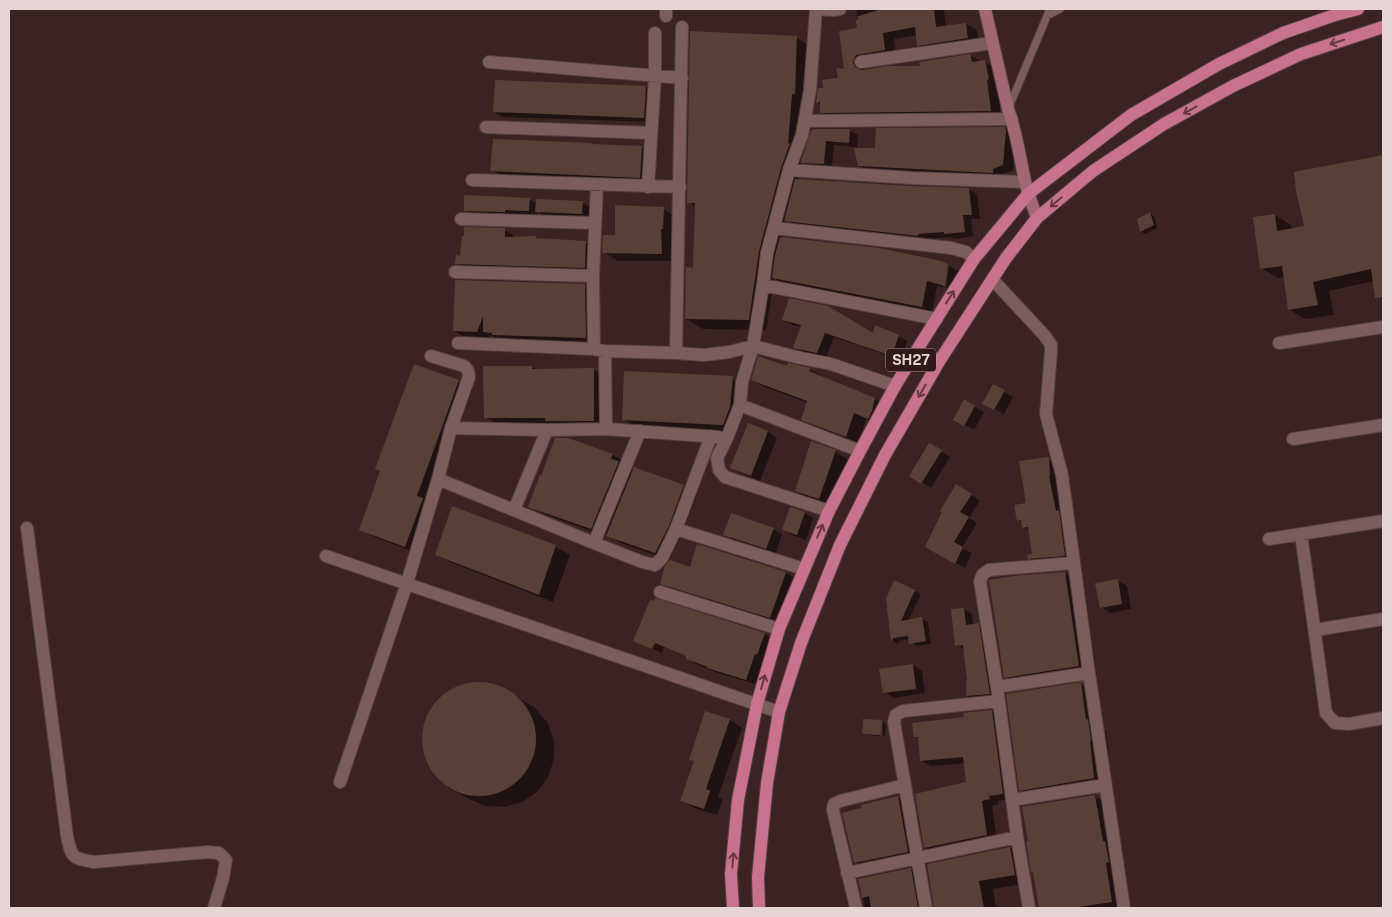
<svg xmlns="http://www.w3.org/2000/svg" width="1392" height="917" font-family="'Public Sans',sans-serif">
	<style>
		.shadow { fill: #0007 }
		.building { fill: #594036 }
		.lines { fill: none; stroke-linecap: round; stroke-linejoin: round }
		.lane-casing { stroke: #554040; stroke-width: 9 }
		.street-casing { stroke: #554040; stroke-width: 14 }
		.secondary-casing { stroke: #554040; stroke-width: 14 }
		.primary-casing { stroke: #554040; stroke-width: 14 }
		.lane { stroke: #7b5d5c; stroke-width: 7 }
		.street { stroke: #7b5d5c; stroke-width: 12 }
		.secondary { stroke: #a16874; stroke-width: 12 }
		.primary { stroke: #c8728d; stroke-width: 12 }
		.oneway { stroke: #663842 }
		.labels { text-anchor: middle; stroke-width: 4; stroke-linejoin: round; paint-order: stroke }
		.shield { fill: #321919; stroke: #b19d9d; stroke-width: 1 }
		.shield-label { font-size: 14px; font-weight: bold; fill: #e7d5d5 }
	</style>
	<rect width="100%" height="100%" fill="#3c2323"/>
	<path class="shadow" d="M856,9h88l2,18 20,-3 11,6 2,14 -50,7 -11,-6 -1,-10 -23,4 2,17 -32,10 1,5 56,-4 49,-11 26,12 5,49 -169,1 -11,-6v-7l-4,-3 7,-12 16,-10 6,-10 13,-41z
		M797,38l17,10 -8,100 43,-18 9,5 -1,14h19l129,-21 10,6 1,4 -3,33 -10,3v4l-134,-7 -10,-5 -4,-19 -21,-2 -2,23 -22,-1 -6,-4 -6,17 170,9 9,5 3,25h-9l2,17 -19,3 -3,-2 -24,2 -1,1 -132,-15 -7,-4 -5,17 166,27h-1l-4,23 -6,-2 -5,26 -149,-28 -9,-6 -8,52 -63,-1 -17,-10 8,-50 2,-62 -8,-5z
		M646,87l9,6 -2,29 -150,-5 -9,-5z
		M593,145l49,3 9,5 -2,29 -148,-7 -9,-5z
		M1383,156v142l-7,-4 -2,-13 -45,10 5,24 -28,4 -17,-9 -5,-33 -6,1 -17,-10 14,-53 16,10 1,4 13,-2 -9,-54z
		M529,199l8,5 46,-1 9,5 -1,11 -45,-2 -9,-6v4l-24,-1v2l-40,-1 -8,-5z
		M663,209l14,8 -2,44h-57l-14,-9 12,-16z
		M1149,213l5,3 3,12 -12,6 -4,-2 -3,-13z
		M504,230l9,5v3l23,-1 4,3 46,2 9,5 -1,25 -129,-4 -8,-5z
		M949,266l9,5 -3,20 -9,-3z
		M456,281l129,4 11,7 1,52 -101,-5 -6,-4 -1,3h-23l-12,-7z
		M784,320l90,15 24,1 9,5 -6,19 -67,-23 -8,20 -22,-4 -9,-6 6,-20 -8,-2z
		M789,365l21,4 12,7v1l53,22 12,7 -6,19 -15,-6 -7,24 -44,-17 -12,-7 5,-16 -43,-16 -13,-7 36,-13z
		M414,366l45,16 13,8 -41,114 -12,50 -44,-17 -14,-8 20,-58z
		M485,367h47l6,3h56l13,8 1,50 -109,-3 -13,-8z
		M732,378l14,8 -2,29 -7,17 -100,-5 -14,-8z
		M994,386l19,11 -9,17 -20,-11z
		M964,401l20,11 -10,18 -20,-11z
		M748,424l20,8 9,6 -17,43 -19,-8 -9,-5z
		M929,444l21,13 -19,31 -21,-13z
		M835,452l14,8 -16,46 -23,-7 -14,-8z
		M613,455l13,8 -1,4 9,4 49,15 14,8 -15,40 -13,26 -48,-17 -15,-9 -1,2 -61,-22 -14,-8 12,-29z
		M1048,459l13,7 16,96 -36,3 -12,-7 4,-3 -4,-25 -6,-3v-5l-5,-2z
		M966,491l14,10 -11,17 8,5 -15,25 10,5 -7,15 -38,-21z
		M453,508l103,39 14,8 -17,47 -103,-40 -14,-8z
		M804,513l9,5 -7,22 -14,-5 -9,-5z
		M773,529l9,5 -6,19 -42,-13 -9,-5z
		M698,546l88,27 9,5 -16,44 -109,-33 -9,-6 30,-15z
		M1065,573l19,11 13,93 -74,11 -18,-11z
		M1117,580l10,6 4,23 -21,4 -9,-6z
		M895,582l26,12 -13,27 14,-2 6,3 3,22 -14,2 -6,-3 -1,-4 -11,2 -1,3 -5,-3 -6,-42z
		M655,603l109,31 9,5 -7,20 -2,-1 -9,26 -37,-11 -22,-9 -9,-6 1,-1 -24,-10 -2,6 -27,-12z
		M964,609l8,5 1,11h5l9,5 11,68 -23,2 -8,-4 1,-14 -3,-32 -8,-5z
		M913,665l9,6 3,22 -31,5 -10,-6 -3,-22z
		M482,683l18,4 35,21 12,14 7,18v19l-6,18 -11,15 -15,10 -18,5 -19,-1 -18,-8 -19,-11 -13,-13 -9,-16 -3,-18 2,-18 9,-16 13,-13 17,-8z
		M1081,684l18,10 5,36 2,1 3,20h-1l4,38 -73,12 -19,-11z
		M992,711l10,6 11,82 -15,2 1,3 -7,2 5,34 -62,13 -10,-5 42,-65 -2,-20 -34,3 -10,-5 -2,-22 -4,-2z
		M730,720l12,8 -24,69 5,2 -6,16 -23,-7 -12,-7 13,-39 -4,-3z
		M864,720l18,1h-1l-1,15 -13,-1 -4,-2z
		M883,722l3,2 -1,13 -2,-1z
		M1095,796l15,9 15,103h-87l2,-1 -6,-34 -2,-1z
		M897,797l12,7 10,54 -53,11 -11,-7z
		M1010,848l15,8 4,27 -36,6 3,19h-61l-7,-43z
		M911,869l14,9 6,30h-66l-6,-28z"/>
	<path class="building" d="M882,9h52l2,18 30,-4 2,15 -51,8 -2,-19 -32,6 2,17 -29,5 -2,4 -1,4 2,4 7,3 25,-4h33l-1,-4 51,-8 2,8 13,-2 4,19 -2,1 4,31 -171,2v-11l-4,1 2,-15h5l-1,-8 16,-2 -2,-10 8,1 -5,-38 18,-3 -1,-8h2v-4z
		M690,31l107,5 -2,58h-3l-4,50 2,-1 -9,25 -22,83 -10,69 -64,-1 1,-52 7,1 2,-65h-8z
		M495,80l151,6 -2,32 -151,-6z
		M1005,127l1,4 -3,34 -10,4v4l-135,-7 -4,-18h21l1,-20z
		M814,129h36l-1,14 -23,-2 -2,23 -24,-1 11,-32z
		M493,139l98,4v1l51,2 -2,32 -150,-7z
		M1383,155v142l-8,1 -4,-29 -58,13 5,23 -30,5 -6,-44 -22,3 -7,-52 22,-3 2,17 27,-5 -8,-35 -2,-19z
		M795,179l116,7 58,2 3,27h-9l2,17 -21,2v-2l-26,2v2l-134,-15z
		M464,195l66,3 -1,13 -24,-1v2l-41,-1z
		M536,199l47,2 -1,13 -47,-2z
		M615,205l49,2 -1,22h-2l1,25 -60,-1 1,-18h12z
		M1150,212l4,13 -14,7 -3,-13z
		M464,227l41,1v9l31,-1v2l50,3 -1,27 -130,-4 1,-9 4,1 2,-20h2z
		M780,237l99,11 62,13 7,3 -3,22 -18,-5 -5,26 -150,-29 3,-23z
		M455,280l130,4 1,54 -94,-3v-2l-9,-1v-16l-6,16 -24,-1z
		M789,298l39,8 45,27 2,-8 24,10 -7,21 -67,-23 -8,20 -24,-5 8,-23 -19,-5z
		M758,356l29,10 1,-3 23,5 -2,3 66,27 -3,13 -4,8 -14,-6 -8,24 -45,-17 6,-19 -56,-21z
		M414,364l45,16 -42,116 6,2 -18,49 -46,-17 21,-59 -5,-2z
		M483,366h49v3l62,-1v53h-49v-3h-61z
		M624,371l109,5 -3,31 -7,18 -101,-5z
		M993,384l12,6 -11,20 -12,-6z
		M964,399l11,7 -11,20 -11,-6z
		M748,423l20,8 -17,45 -21,-8z
		M555,438h13l45,16 -2,5 8,2 -28,68 -63,-22 12,-32 1,1z
		M811,441l25,9 -17,49 -24,-8z
		M929,443l13,7 -21,34 -12,-8z
		M1049,457l1,19h-1l7,35 3,-1 6,46 -37,3 -1,-4 5,-1 -4,-27 -6,1 -1,-8 -4,1 -3,-16 12,-2 -7,-42z
		M634,467l50,18 -15,41 -14,27 -49,-17z
		M956,484l16,10 -12,18 9,5 -15,25 9,5 -8,17 -30,-17 17,-35 -2,-1z
		M452,506l104,39 -17,50 -104,-40z
		M790,507l15,5 -8,23 -15,-5z
		M731,513l43,15 -8,21 -43,-14z
		M697,544l89,28 -16,46 -110,-34 5,-18 5,-6 20,7z
		M1065,572l14,94 -75,12 -15,-98 25,-4z
		M1118,579l4,25 -22,4 -5,-25z
		M894,580l21,10 -14,31 21,-4 4,24 -17,3 -1,-8 -15,2 -2,4 -5,-43z
		M655,598l110,35 -8,22 -2,-1 -9,26 -39,-12 1,-1 -22,-8v-3l-31,-13 -3,6 -19,-8 17,-41 4,1z
		M964,608l2,17 13,-2 11,71 -24,2v-15h1l-4,-36 -8,1 -4,-37z
		M913,664l3,25 -33,4 -4,-24z
		M422 739a57 57 0 1 1 114 0a57 57 0 1 1-114 0Z
		M1081,682l5,38 2,-1 3,22h-1l4,37 -75,13 -13,-97z
		M992,710l11,84 -14,2 1,3 -8,2 5,34 -63,13 -9,-54 51,-12 -3,-25 -43,4 -2,-24h-4l-2,-14 52,-6 -1,-4z
		M705,711l25,8 -24,70 4,2 -6,18 -24,-8 14,-40 -5,-1z
		M863,719l19,1 -1,15 -19,-1z
		M1095,795l8,46h2l4,21 -3,1 6,39 -41,6h-32l-6,-36 -2,1 -5,-32h2l-6,-34z
		M898,796l10,56 -54,11 -12,-50 19,-5v-3z
		M1010,847l5,28 -36,6 5,27h-50l-7,-44z
		M911,868l7,40h-47l-2,-12 -7,2 -4,-19z"/>
	<g class="lines">
		<defs>
			<path id="lane" d="M1048,15l12,-6
				M1009,107l41,-98"/>
			<path id="street" d="M666,9v7
				M816,9l-6,81 -8,45 -13,35 -22,83 -4,32 -10,61 -11,36 -2,23 -13,33 -10,20 2,12 6,7 104,34
				M817,9l16,1 7,-1
				M489,62l193,16
				M861,62l131,-19
				M805,121l207,-2
				M486,127l165,6
				M789,170l123,8 113,4
				M472,180l208,7
				M648,187l7,-111v-43
				M461,219l134,4
				M775,228l176,20 15,4 8,7
				M455,272l138,4
				M993,280l52,56 6,9v6l-5,63 16,61 27,198 35,235
				M763,285l174,34
				M458,343l136,6 11,2 71,2 28,2 25,-3 24,-6 43,11 35,7 64,22
				M1279,343l104,-16
				M594,349l-1,-73 4,-91
				M605,351l1,78
				M676,353l6,-326
				M740,405l120,46
				M451,428l96,2 59,-1 112,8
				M1293,439l90,-14
				M438,479l156,64 48,19 13,3 7,-7 14,-29 35,-93
				M514,510l33,-80
				M27,528l40,308c5,23 5,22 27,26l114,-10 11,1 7,7 -3,18 -9,30
				M676,529l128,40
				M1301,534l25,179 9,10 14,1 34,-6
				M1269,539l114,-18
				M594,543l46,-112
				M326,556l453,156
				M660,592l119,37
				M1315,630l68,-11
				M997,687l92,-14
				M340,782l67,-199 31,-104 13,-51 18,-51c0,-5 -1,-8 -5,-11l-33,-10
				M1012,800l93,-15
				M847,873l170,-36
				M856,908l-23,-98 1,-6 6,-3 65,-16
				M926,908l-32,-186 2,-7 7,-4 96,-10
				M1029,908l-12,-71 -20,-150 -17,-106 3,-7 6,-4 84,-7"/>
			<path id="secondary" d="M985,9l23,100c9,24 12,51 18,76 3,11 7,22 11,33"/>
			<path id="primary" d="M733,908l-2,-34 7,-74 19,-96 22,-75 50,-118 31,-60 35,-65 25,-41 54,-86 54,-65 103,-79 88,-51 64,-31 52,-18 23,-6
				M759,908l-1,-31 9,-94 12,-71 22,-69 39,-98 45,-90 55,-95 66,-102 31,-40 56,-47 71,-47 69,-38 68,-32 82,-27"/>
		</defs>
		<use href="#lane" class="lane-casing"/>
		<use href="#street" class="street-casing"/>
		<use href="#secondary" class="secondary-casing"/>
		<use href="#primary" class="primary-casing"/>
		<use href="#lane" class="lane"/>
		<use href="#street" class="street"/>
		<use href="#secondary" class="secondary"/>
		<use href="#primary" class="primary"/>
	</g>
	<defs><path id="oneway-shaft" d="M-6 0H5M1.5-3L5.5 0L1.5 3" fill="none" stroke-width="1.6" stroke-linecap="round" stroke-linejoin="round" transform="scale(1.25)"/></defs>
	<g class="oneway">
		<use href="#oneway-shaft" transform="translate(1337 42) rotate(162)"/>
		<use href="#oneway-shaft" transform="translate(1190 110) rotate(151)"/>
		<use href="#oneway-shaft" transform="translate(1056 202) rotate(140)"/>
		<use href="#oneway-shaft" transform="translate(950 297) rotate(-58)"/>
		<use href="#oneway-shaft" transform="translate(922 391) rotate(120)"/>
		<use href="#oneway-shaft" transform="translate(820 531) rotate(-67)"/>
		<use href="#oneway-shaft" transform="translate(763 682) rotate(-75)"/>
		<use href="#oneway-shaft" transform="translate(733 860) rotate(-85)"/>
	</g>
	<g class="labels">
		<rect class="shield" x="886" y="348.5" width="50" height="23" rx="4"/>
		<g class="shield-label">
			<text x="911" y="365">SH27</text>
		</g>
	</g>
	<rect width="1392" height="917" fill="none" stroke="#e7d5d5" stroke-width="20"/>
</svg>
